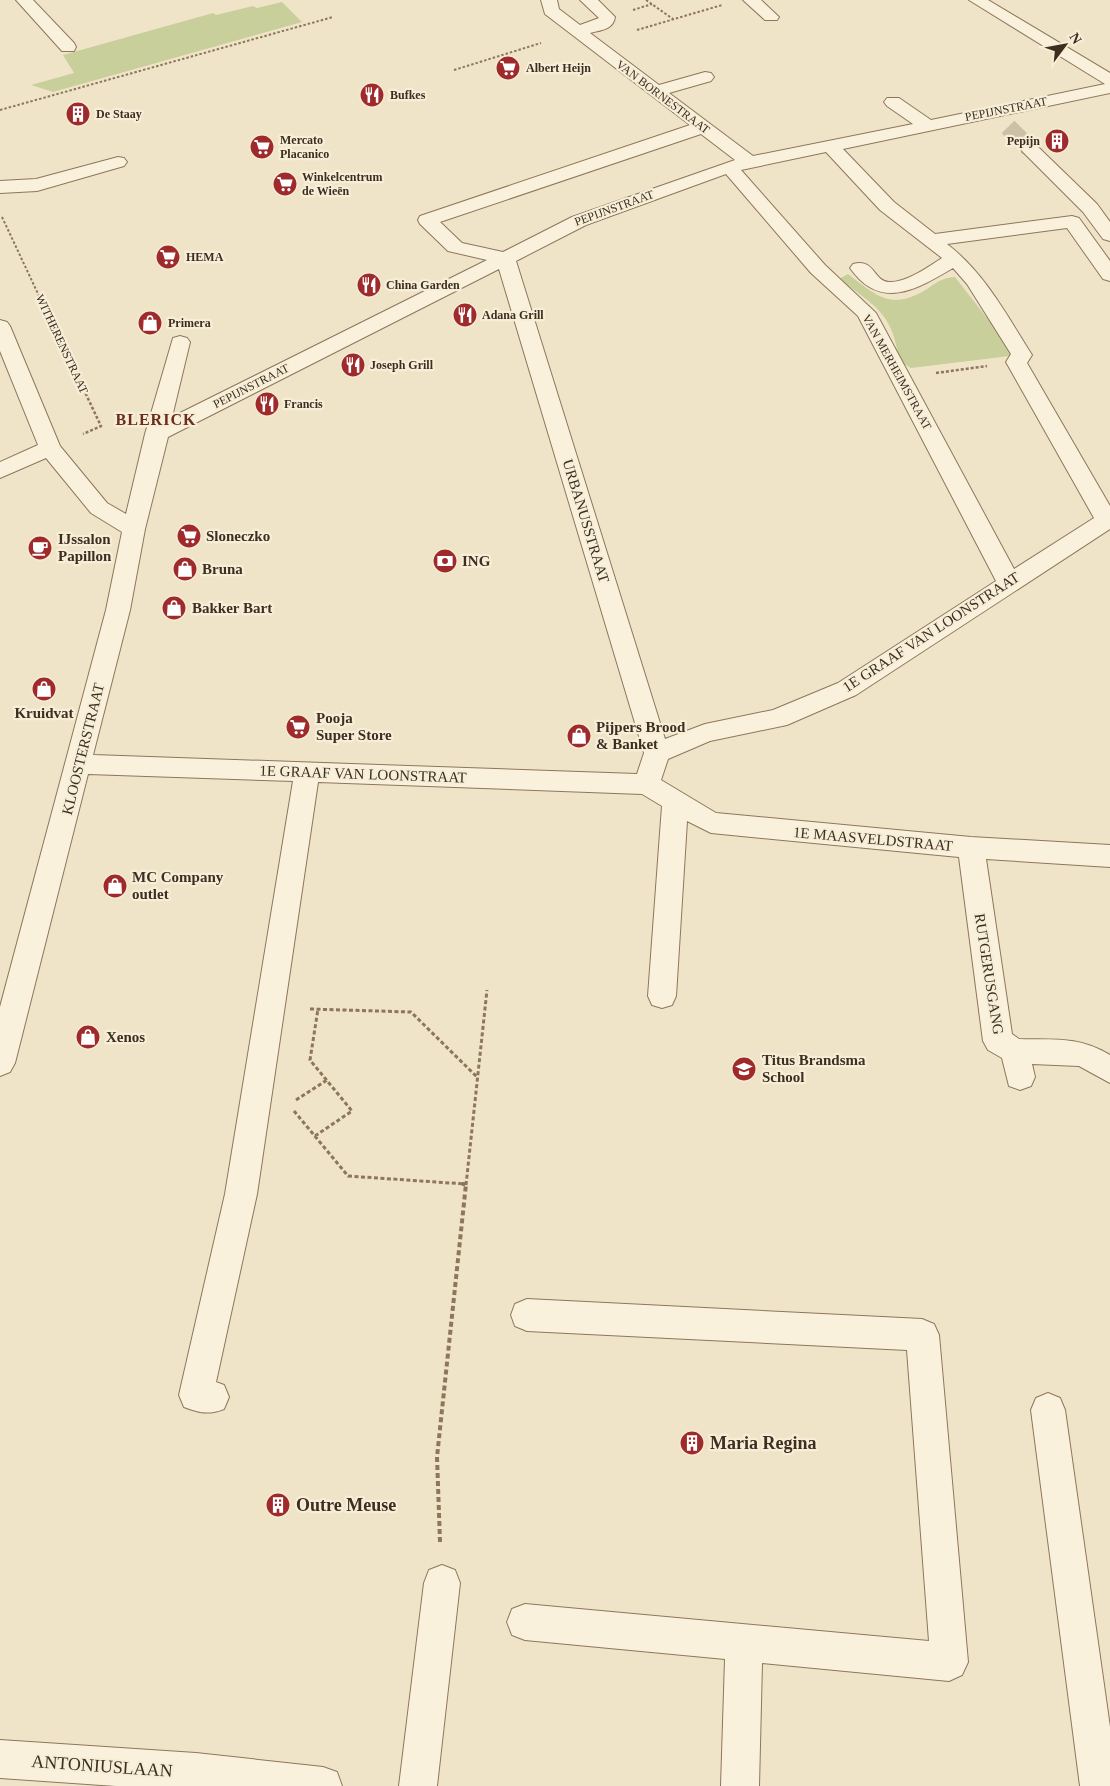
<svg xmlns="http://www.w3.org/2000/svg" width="1110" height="1786" font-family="'Times New Roman',serif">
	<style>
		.green { fill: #c9cf9b }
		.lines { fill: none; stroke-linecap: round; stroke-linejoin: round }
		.minor-tunnel { stroke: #ccc0a6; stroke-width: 18; stroke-dasharray: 18 9; stroke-linecap: butt }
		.minor-casing { stroke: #8d765c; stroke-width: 2 }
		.path-far3 { stroke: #8d765c; stroke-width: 2; stroke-dasharray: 2.5 2; stroke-linecap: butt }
		.path-far2 { stroke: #8d765c; stroke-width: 2.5; stroke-dasharray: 3 2; stroke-linecap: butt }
		.path-far1 { stroke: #8d765c; stroke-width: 3; stroke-dasharray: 4 2.5; stroke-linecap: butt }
		.path { stroke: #8d765c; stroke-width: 4; stroke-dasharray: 5 3; stroke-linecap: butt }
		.minor { fill: #faf1dc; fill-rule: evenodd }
		.labels { text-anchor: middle; stroke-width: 4.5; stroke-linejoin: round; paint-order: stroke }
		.far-poi-label { font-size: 12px; font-weight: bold; fill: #3d2e20; stroke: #f7eed8; text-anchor: start }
		.far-street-label { font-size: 12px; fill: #3d2e20; stroke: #f7eed8 }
		.street-label { font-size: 15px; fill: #3d2e20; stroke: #f7eed8 }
		.poi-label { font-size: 15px; font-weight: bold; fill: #3d2e20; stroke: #f7eed8; text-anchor: start }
		.far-district-label { font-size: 16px; font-weight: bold; letter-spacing: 1px; fill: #6b2e1e; stroke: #f7eed8 }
		.near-poi-label { font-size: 18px; font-weight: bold; fill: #3d2e20; stroke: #f7eed8; text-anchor: start }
		.near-street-label { font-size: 18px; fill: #3d2e20; stroke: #f7eed8 }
	</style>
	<rect width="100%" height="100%" fill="#f0e4c8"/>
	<path class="green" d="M282,2l20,20 -249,70 -22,-7 43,-12 -11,-18 150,-42 3,2 37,-9 4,2z
		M848,274c29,22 43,37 79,15 10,-7 15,-11 28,-12l57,73 -2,6 -99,12 -12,-7c-6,-48 -24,-55 -60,-82z"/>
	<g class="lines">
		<path class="minor-tunnel" d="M1008,127l21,21"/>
		<defs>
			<path id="minor" d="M16,0h17l41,43 2,4 -2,4h-12z
				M541,0h16l2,9 21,16 19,-7 -19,-18h18l17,17c-2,13 -14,13 -25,16l69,52 46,-13 6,1 3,4 -3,4 -42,12 84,63 160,-32 -26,-18 -3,-4 3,-4h12l32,22 174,-36 -136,-84h19l122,73v20l-267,56 51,53 41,32 137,-18 7,2 31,43v20l-7,-2 -36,-51 -120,16c38,29 60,72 85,111l-5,8 83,143v23l-254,166 -69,30 -77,16 -42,18 -7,21 55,33 255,24 139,8v22l-124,-8 26,175 7,5c35,1 60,-3 91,16v28l-31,-17 -47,-2 3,13 -4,9 -11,4 -11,-4 -7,-28 -14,-8 -5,-9 -24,-184 -248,-24 -24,-12 -11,175 -4,9 -10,3 -10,-3 -4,-9 14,-190 -20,-12 -324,-12 -61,412 -41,188 8,3 5,12 -5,12c-15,6 -25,4 -40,-2l-5,-12 46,-201 68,-413 -205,-7 -73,289 -5,9 -10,4v-69l106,-397 16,-78 -31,-19 -45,-55 -46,20v-16l38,-17 -38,-94v-31l7,2 3,4 50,120 47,57 19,11 19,-80 28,-96 7,-2 7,2 3,4 -18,75 315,-157 -39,-9 -28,-27 -2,-4 2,-4 270,-91 -145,-111zM701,134l34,26 -163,57 -69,35 -41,-9 -22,-21zM826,152l54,58 62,48c-14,9 -36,25 -53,24 -16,-1 -14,-24 -36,-18l-3,4c30,43 66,22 103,0l14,16 44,70 -5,8 88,156 -80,51 -138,-256 -51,-48 -84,-95zM726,174l85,99 47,43 138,265 -158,102 -65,27 -68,14 -40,15 -149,-478 70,-36zM499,269l145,484 -7,21 -544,-19 37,-145 15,-81 23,-92z
				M743,0h18l18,17 -2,3h-12z
				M1029,143l6,1 62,60 13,18v19l-7,-2 -20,-27 -60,-60 -3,-4 3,-4z
				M118,157l6,1 3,4 -3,4 -87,25 -37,2v-12l36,-2z
				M527,1299l395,20 12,5 5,11 29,327 -6,13 -13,6 -187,-18 -3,123h-38l4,-127 -200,-19 -13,-5 -5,-13 5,-13 13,-5 404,37 -22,-291 -380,-19 -12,-5 -4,-11 4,-11z
				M1048,1393l12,5 5,12 45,317v59h-30l-49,-376 5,-12z
				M442,1565l13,5 5,13 -23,203h-38l25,-203 5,-13z
				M0,1740l196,13 127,14 14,5 5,14h-226l-116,-8z"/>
		</defs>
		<use href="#minor" class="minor-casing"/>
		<path class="path-far3" d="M646,0l27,19
			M633,10l19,-6
			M637,30l85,-25
			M454,70l87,-27
			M0,110l333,-93
			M2,217l45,96"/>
		<path class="path-far2" d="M47,312l54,114 -18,8
			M936,373l51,-7"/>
		<path class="path-far1" d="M310,1009l101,3 66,65
			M296,1100l31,-20
			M294,1111l54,65 117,8
			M315,1136l37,-25 -42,-51 8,-51
			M466,1185l21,-195"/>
		<path class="path" d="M462,1184h3
			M440,1542l-3,-85 29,-273"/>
		<use href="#minor" class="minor"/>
	</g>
	<defs>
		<symbol id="supermarket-disc" viewBox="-11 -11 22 22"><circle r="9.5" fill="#9e2a2b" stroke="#f7eed8"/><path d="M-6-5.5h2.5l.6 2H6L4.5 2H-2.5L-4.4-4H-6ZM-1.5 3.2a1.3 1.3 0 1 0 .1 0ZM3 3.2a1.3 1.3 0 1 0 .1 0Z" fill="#fff"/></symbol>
		<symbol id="restaurant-disc" viewBox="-11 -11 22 22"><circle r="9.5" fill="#9e2a2b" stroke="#f7eed8"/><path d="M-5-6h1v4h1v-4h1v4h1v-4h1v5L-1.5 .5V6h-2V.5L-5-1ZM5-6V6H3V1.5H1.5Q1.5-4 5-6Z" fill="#fff"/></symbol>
		<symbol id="building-disc" viewBox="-11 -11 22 22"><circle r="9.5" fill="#9e2a2b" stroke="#f7eed8"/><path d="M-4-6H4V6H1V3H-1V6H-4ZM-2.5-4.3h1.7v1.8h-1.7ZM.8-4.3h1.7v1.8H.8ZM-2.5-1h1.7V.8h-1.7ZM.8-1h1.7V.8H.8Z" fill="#fff"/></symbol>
		<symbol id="shop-disc" viewBox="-11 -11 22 22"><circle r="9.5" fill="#9e2a2b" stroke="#f7eed8"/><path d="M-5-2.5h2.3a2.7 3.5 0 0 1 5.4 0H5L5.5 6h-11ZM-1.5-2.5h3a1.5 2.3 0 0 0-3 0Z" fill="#fff"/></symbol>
		<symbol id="cafe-disc" viewBox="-11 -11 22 22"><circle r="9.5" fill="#9e2a2b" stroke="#f7eed8"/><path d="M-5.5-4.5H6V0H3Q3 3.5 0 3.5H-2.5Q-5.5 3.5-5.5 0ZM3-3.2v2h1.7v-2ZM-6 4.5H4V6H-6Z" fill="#fff"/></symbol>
		<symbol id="bank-disc" viewBox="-11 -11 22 22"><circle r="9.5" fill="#9e2a2b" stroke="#f7eed8"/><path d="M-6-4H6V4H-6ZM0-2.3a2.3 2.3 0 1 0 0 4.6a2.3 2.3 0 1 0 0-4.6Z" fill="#fff"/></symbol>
		<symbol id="school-disc" viewBox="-11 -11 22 22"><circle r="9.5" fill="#9e2a2b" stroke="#f7eed8"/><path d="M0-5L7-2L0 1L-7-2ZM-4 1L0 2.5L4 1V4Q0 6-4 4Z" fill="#fff"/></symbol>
	</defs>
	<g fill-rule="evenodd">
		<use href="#supermarket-disc" x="494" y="54" width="28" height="28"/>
		<use href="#restaurant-disc" x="358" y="81" width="28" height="28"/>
		<use href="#building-disc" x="64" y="100" width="28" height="28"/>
		<use href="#building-disc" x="1043" y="127" width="28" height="28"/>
		<use href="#supermarket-disc" x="248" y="133" width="28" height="28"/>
		<use href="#supermarket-disc" x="271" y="170" width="28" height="28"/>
		<use href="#supermarket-disc" x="154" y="243" width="28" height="28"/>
		<use href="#restaurant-disc" x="355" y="271" width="28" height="28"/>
		<use href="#restaurant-disc" x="451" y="301" width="28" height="28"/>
		<use href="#shop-disc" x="136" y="309" width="28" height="28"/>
		<use href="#restaurant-disc" x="339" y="351" width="28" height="28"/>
		<use href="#restaurant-disc" x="253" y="390" width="28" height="28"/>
		<use href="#supermarket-disc" x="175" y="522" width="28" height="28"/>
		<use href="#cafe-disc" x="26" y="534" width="28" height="28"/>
		<use href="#bank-disc" x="431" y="547" width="28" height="28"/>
		<use href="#shop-disc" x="171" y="555" width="28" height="28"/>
		<use href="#shop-disc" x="160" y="594" width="28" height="28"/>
		<use href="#shop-disc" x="30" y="675" width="28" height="28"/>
		<use href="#supermarket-disc" x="284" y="713" width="28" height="28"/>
		<use href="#shop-disc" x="565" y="722" width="28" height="28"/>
		<use href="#shop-disc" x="101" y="872" width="28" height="28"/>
		<use href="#shop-disc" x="74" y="1023" width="28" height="28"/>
		<use href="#school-disc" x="730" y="1055" width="28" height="28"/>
		<use href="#building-disc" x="678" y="1429" width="28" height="28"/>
		<use href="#building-disc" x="264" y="1491" width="28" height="28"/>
	</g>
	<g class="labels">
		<g class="far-poi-label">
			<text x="526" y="72">Albert Heijn</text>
			<text x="390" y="99">Bufkes</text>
			<text x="96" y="118">De Staay</text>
			<text x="280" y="144">Mercato<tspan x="280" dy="14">Placanico</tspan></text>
			<text x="1040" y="145" text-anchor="end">Pepijn</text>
			<text x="302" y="181">Winkelcentrum<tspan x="302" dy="14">de Wieën</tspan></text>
			<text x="186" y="261">HEMA</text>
			<text x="386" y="289">China Garden</text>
			<text x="482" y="319">Adana Grill</text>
			<text x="168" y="327">Primera</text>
			<text x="370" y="369">Joseph Grill</text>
			<text x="284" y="408">Francis</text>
		</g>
		<g class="far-street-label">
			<text transform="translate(663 97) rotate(37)" y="4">VAN BORNESTRAAT</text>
			<text transform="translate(1006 109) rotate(-11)" y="4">PEPIJNSTRAAT</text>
			<text transform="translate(614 208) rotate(-20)" y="4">PEPIJNSTRAAT</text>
			<text transform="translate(62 344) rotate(65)" y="4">WITHERENSTRAAT</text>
			<text transform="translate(897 372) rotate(61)" y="4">VAN MERHEIMSTRAAT</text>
			<text transform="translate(251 386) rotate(-27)" y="4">PEPIJNSTRAAT</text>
		</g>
		<g class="street-label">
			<text transform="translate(586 521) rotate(73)" y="5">URBANUSSTRAAT</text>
			<text transform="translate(931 632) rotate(-33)" y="5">1E GRAAF VAN LOONSTRAAT</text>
			<text transform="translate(83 749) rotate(-76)" y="5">KLOOSTERSTRAAT</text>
			<text transform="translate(363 774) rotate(2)" y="5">1E GRAAF VAN LOONSTRAAT</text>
			<text transform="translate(873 839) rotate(5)" y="5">1E MAASVELDSTRAAT</text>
			<text transform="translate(989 974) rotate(81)" y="5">RUTGERUSGANG</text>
		</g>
		<g class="poi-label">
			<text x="206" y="541">Sloneczko</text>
			<text x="58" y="544">IJssalon<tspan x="58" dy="17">Papillon</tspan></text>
			<text x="462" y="566">ING</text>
			<text x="202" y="574">Bruna</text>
			<text x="192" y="613">Bakker Bart</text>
			<text x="44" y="718" text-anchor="middle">Kruidvat</text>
			<text x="316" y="723">Pooja<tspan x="316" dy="17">Super Store</tspan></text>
			<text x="596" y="732">Pijpers Brood<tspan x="596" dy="17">&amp; Banket</tspan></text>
			<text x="132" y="882">MC Company<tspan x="132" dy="17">outlet</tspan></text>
			<text x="106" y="1042">Xenos</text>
			<text x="762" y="1065">Titus Brandsma<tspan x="762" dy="17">School</tspan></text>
		</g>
		<g class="far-district-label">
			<text x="156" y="425">BLERICK</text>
		</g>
		<g class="near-poi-label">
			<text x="710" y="1449">Maria Regina</text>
			<text x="296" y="1511">Outre Meuse</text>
		</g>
		<g class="near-street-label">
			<text transform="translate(102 1766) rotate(4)" y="6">ANTONIUSLAAN</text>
		</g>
	</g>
	<g transform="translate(1065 45) rotate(58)" stroke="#f7eed8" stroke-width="4" paint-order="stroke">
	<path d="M0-4L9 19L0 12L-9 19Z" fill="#3d2e20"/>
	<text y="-8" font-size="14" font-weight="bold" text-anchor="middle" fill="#3d2e20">N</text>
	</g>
</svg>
